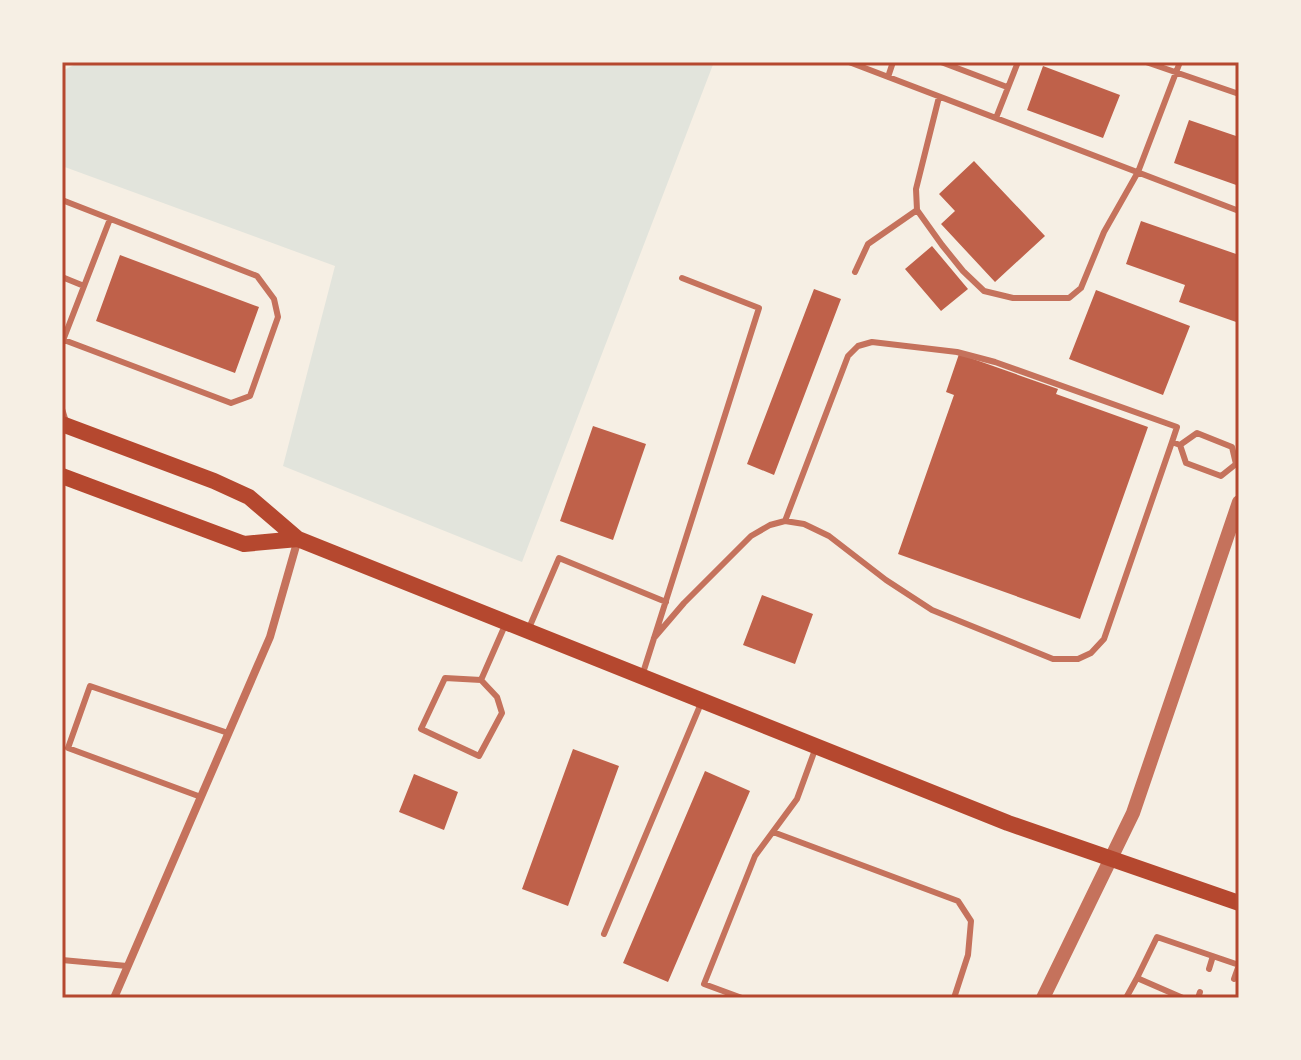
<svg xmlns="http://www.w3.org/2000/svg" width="1301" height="1060" font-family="'Space Grotesk',sans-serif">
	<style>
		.green { fill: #e2e4dc }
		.building { fill: #bf614a }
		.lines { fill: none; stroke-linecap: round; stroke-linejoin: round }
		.service { stroke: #c5725c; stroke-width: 6 }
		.minor { stroke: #c5725c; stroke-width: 8 }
		.tertiary { stroke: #c5725c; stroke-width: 14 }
		.secondary { stroke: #b5482f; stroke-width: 16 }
		.neatline { fill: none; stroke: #b5482f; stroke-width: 3 }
	</style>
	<rect width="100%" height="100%" fill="#f6efe4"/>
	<path class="green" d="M80,62h634l-192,500 -239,-96 52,-200 -273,-100v-95z"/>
	<path class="building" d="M1043,66l77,29 -17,43 -76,-28z
		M1189,120l50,17v49l-65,-23z
		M974,161l71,75 -50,46 -54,-58 14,-13 -16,-17z
		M1141,221l98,34v68l-60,-21 6,-17 -59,-21z
		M932,246l36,43 -27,22 -36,-42z
		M120,255l139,52 -24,66 -139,-52z
		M814,289l27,10 -67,176 -27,-11z
		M1096,290l94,36 -27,69 -94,-36z
		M959,354l99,35 -2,5 92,33 -68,192 -182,-65 56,-159 -8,-3z
		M593,426l53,18 -33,96 -53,-19z
		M762,595l51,19 -18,50 -52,-19z
		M573,749l46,17 -51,140 -46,-17z
		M705,771l45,20 -82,191 -45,-19z
		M414,774l44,18 -14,38 -45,-18z"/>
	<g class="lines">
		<path class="service" d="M849,62l390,149
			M941,62l66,25
			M1146,62l93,32
			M888,77l5,-15
			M939,97l-23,92 1,21 25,35 21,26 21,20 29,7h56l12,-10 23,-56 34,-60 42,-110
			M996,118l22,-56
			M62,200l195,76 17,23 4,18 -28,79 -19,7 -167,-63
			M855,272l13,-28 49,-34
			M62,277l22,9
			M62,343l48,-124
			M62,409l4,13
			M1197,433l35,14 4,17 -15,12 -35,-13 -6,-18z
			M785,521l63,-165 10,-10 14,-4 85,10 38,10 182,65 -5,15
			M529,628l30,-70 107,44
			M654,638l30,-35 67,-67 19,-11 15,-4 19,3 25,12 57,44 46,30 121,49h25l13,-6 13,-14 68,-197 8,3
			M642,676l117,-368 -77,-30
			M481,680l16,17 5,16 -23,43 -58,-27 24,-51 36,2 25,-57
			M201,797l-133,-49 22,-62 138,47
			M773,832l185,69 13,20 -3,34 -14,43
			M604,934l98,-233
			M62,960l65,6
			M1209,969l4,-13
			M1137,978l20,-41 82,28
			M1234,979l5,-14
			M742,998l-38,-14 51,-128 42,-57 19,-52
			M1126,998l11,-20 46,20
			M1198,998l2,-6"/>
		<path class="minor" d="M114,998l156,-361 28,-98"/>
		<path class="tertiary" d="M1043,998l90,-185 106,-311"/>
		<path class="secondary" d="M62,424l152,57 35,16 49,42 710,284 231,80
			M62,476l182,68 54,-5"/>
	</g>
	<rect width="1301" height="1060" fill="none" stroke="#f6efe4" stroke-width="128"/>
	<rect x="64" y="64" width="1173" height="932" class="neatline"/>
</svg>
